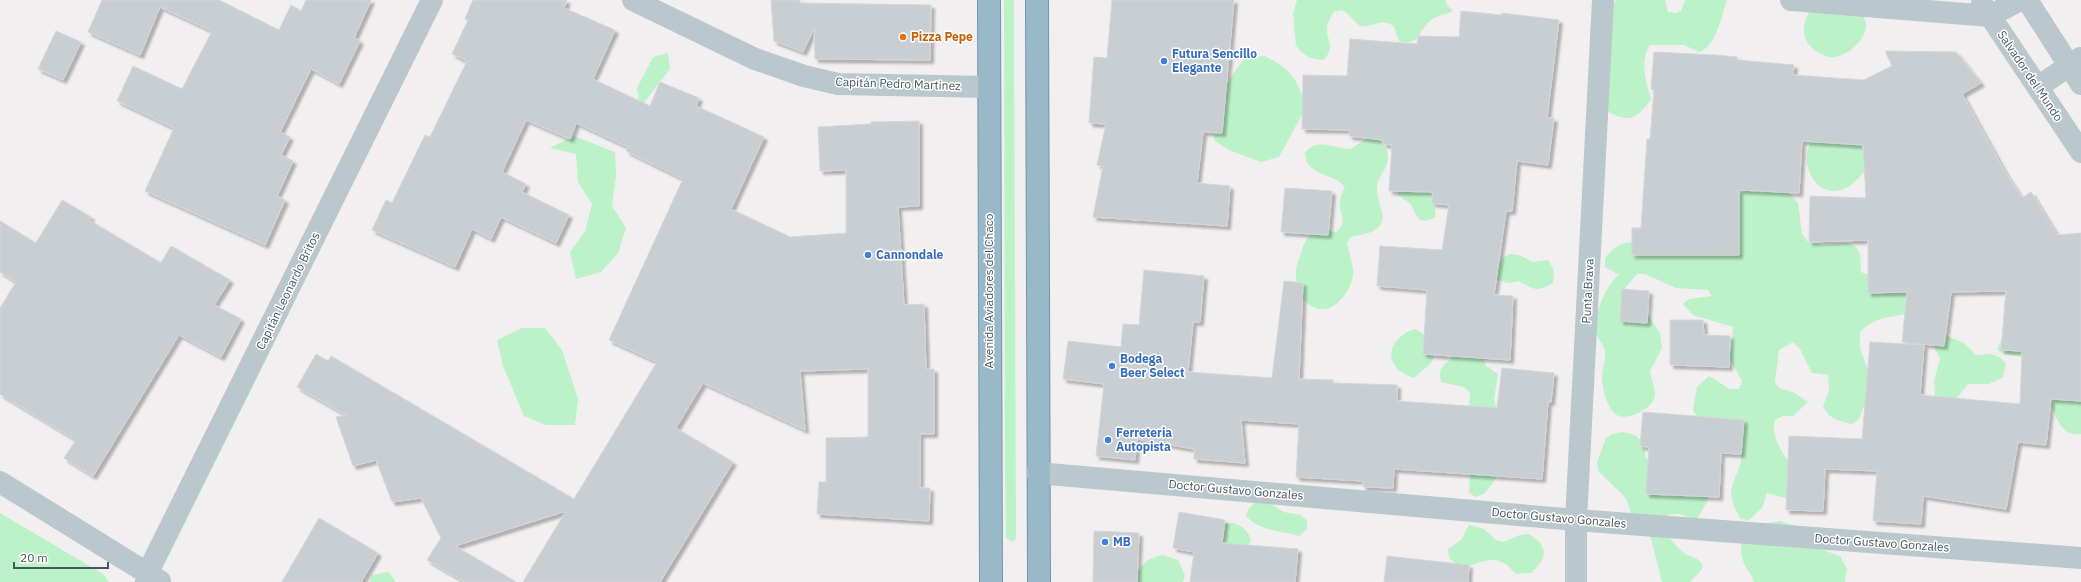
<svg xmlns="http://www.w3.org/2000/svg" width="2081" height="582" font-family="'IBM Plex Sans',sans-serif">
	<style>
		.green { fill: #bcf2c8 }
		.building { fill: #c9ced2; stroke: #d3d7db; filter: url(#shadow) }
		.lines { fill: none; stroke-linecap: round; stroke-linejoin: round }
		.trunk-casing { stroke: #6f97ad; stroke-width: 24 }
		.minor { stroke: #bac7cd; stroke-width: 22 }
		.trunk { stroke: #99b8c8; stroke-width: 22 }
		.food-dot { fill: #e8710a; stroke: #fff; stroke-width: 1.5 }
		.shop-dot { fill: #3f7fe0; stroke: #fff; stroke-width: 1.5 }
		.labels { text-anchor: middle; stroke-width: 3; stroke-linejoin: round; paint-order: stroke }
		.food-label { font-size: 12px; font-weight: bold; fill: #c56008; stroke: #fff; text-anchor: start }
		.shop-label { font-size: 12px; font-weight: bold; fill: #366cbe; stroke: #fff; text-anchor: start }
		.street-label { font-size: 12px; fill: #46575e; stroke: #fff }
	</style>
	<defs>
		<filter id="shadow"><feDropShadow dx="3.5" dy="3.5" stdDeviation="1" flood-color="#0004"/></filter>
	</defs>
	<rect width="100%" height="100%" fill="#f2eff0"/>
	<path class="green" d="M1004,0h10l2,538 -3,4 -7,-4 -1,-65z
		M1297,0h149l1,5 6,6c-8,4 -16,4 -23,10 -13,11 -10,26 -31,20 -2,-4 -4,-12 -6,-15 -9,-9 -23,2 -32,0 -5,-1 -11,-12 -19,-16l-8,2c-3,5 -6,9 -7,15 -1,15 9,17 -3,33 -13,0 -20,-5 -28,-14l-3,-33z
		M1616,0h49l3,12 8,1 5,-2 4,-11h42c-6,17 -10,46 -28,52l-15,-7h-34c-11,17 -4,36 1,54 -15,22 -23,24 -46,11v-92z
		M1862,10c1,6 5,13 4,18 -3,15 -22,31 -37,29 -3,0 -6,-3 -9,-4 -18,-9 -20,-24 -11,-41z
		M668,53l2,16 -30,39 -3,-20 16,-31z
		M1265,56c27,14 32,22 41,51l-27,50 -18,5 -32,-12 -14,-9c-1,-6 -4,-13 -4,-19 1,-17 23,-51 34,-64z
		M1868,113l-2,56c-7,10 -19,22 -32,22 -18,1 -30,-23 -27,-38 1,-6 4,-13 6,-18z
		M574,136l41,16 1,24 -4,30 14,22 -8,25 -17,19 -25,7 -6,-27 15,-21 7,-27 -14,-22 -2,-28 -26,-6z
		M1370,137c12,2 21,13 17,27 -3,8 -9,13 -10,22 0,10 3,18 5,27 4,18 -18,22 -30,23l-5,7c2,11 7,23 6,33 -1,6 -4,12 -7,17 -21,33 -53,10 -50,-22 0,-7 4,-14 6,-21 6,-20 16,-21 35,-18 12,-14 1,-17 3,-30 0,-5 3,-11 5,-15 -12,-15 -39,-10 -40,-34 12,-16 28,-5 45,-4z
		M1418,184c15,9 19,15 17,33 -18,9 -17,0 -24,-12 -3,-4 -10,-7 -13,-10l-1,-8z
		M1772,185l16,6 10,12 4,31 6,8 16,3 24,-2 8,4 4,7 1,18 16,6 32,3 -2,33c-18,3 -34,4 -47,18v16l11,31v8l-12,32 -7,5c-14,-3 -23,-5 -29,-18l6,-15 -1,-16 -16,-2 -12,-24 -7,-7 -14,8 -4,32 4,6 16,5 13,9 -15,14h-10l-8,4c-5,21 12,38 23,55l-5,23h-8l-18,-5 -5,15 -13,12 -8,-1c-6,-8 -12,-22 -9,-32 2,-10 9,-18 9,-29 0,-9 -4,-19 -6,-28l-37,-11 -5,-9 4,-23 12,-11 21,13h9l3,-8 -12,-21 3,-33 -40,-12 -10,-11 6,-5 23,-3 -4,-6 -32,-2 -31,-14h-8l-11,13 -4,17 5,6 23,8 10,15 2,15 -12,23c1,7 5,16 5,24 0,13 -31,29 -41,18 -8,-8 -12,-26 -12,-37 0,-8 4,-16 3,-24 -1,-9 -9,-14 -10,-22 -1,-15 11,-46 24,-55l-14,-8v-8c17,-27 41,-15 68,-10l69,-57z
		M1510,254l9,1 14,7 15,-2c6,8 7,14 5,23 -18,10 -18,6 -35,-2l-9,2 -15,-4c2,-13 3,-19 16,-25z
		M522,328h23l17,22 16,49 -3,26h-29l-22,-9 -21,-50 -6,-26z
		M1415,329c11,4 25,21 16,34 -5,5 -12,10 -17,15 -33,-10 -28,-40 1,-49z
		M1945,335l19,8 12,12c13,-1 22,-3 30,9l-3,13 -14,7h-21l-16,20 -17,-6 -1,-17 6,-22 -7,-15z
		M2007,337l74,11v86c-20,3 -24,-16 -31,-31l7,-14 -28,-31 -25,-4 -7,-4 3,-7z
		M1483,349l2,16 13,9 -4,26 5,16v57l-9,14 -6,7 -8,3 -7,-4 1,-17 -5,-6 5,-77 -6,-6 -23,-5c-4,-18 5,-16 13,-27z
		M1621,432c20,3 22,8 25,26l16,6 47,28 -1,8 -10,18 -8,1c-10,-7 -19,-6 -30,0 3,11 14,26 23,33 9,7 14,3 20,14l-4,7 -9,9h-28l-12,-47 -18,-17 -4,-15 -4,-7 -26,-25 -1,-9 9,-24 6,-4z
		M1255,503l16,1 13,8 16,3 7,5v9l-8,7c-20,-6 -38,-4 -53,-20l3,-8z
		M0,513l103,61 6,8h-109z
		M1780,521l26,8 7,6 10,15 17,6 7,13 -2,13h-91c-2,-8 -8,-12 -10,-19 -12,-27 14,-40 36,-42z
		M1233,523c10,3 14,7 18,16l-3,8 -32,-2 3,-15 6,-6z
		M1469,525l15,4 12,11 7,2 17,-7 9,-1c20,13 19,24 2,39l-15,1c-4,-4 -9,-10 -14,-12 -20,-9 -32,15 -53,-4l-1,-9 13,-9z
		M1163,555l15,5 7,15 -2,7h-49c5,-16 12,-24 29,-27z
		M389,572l7,10h-26l2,-7z"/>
	<path class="building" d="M102,0h117l60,30 12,-25 10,6 5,-11h65l-17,38 6,3 -21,43 -28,-15 -31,63 10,5 -9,18 12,6 -16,35 8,4 -20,45 -120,-54 29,-63 -57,-27 16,-35 49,23 30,-58 -52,-24 -20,48 -52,-23z
		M473,0h94l-3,8 51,22 -22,49 57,27 10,-24 39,16 -3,8 68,31 -33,72 59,28 56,-4v-63l-26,1 -2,-44 53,-3v-2l48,-1v85l-21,1 6,98 20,-1 2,65h8v65h-14v54h10l-1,33 -112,-7 2,-32h7v-44l42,-1v-68l-68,2 5,59 -102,-47 -27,45 57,34 -73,120h-137l43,-71 -111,35 61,36h-51l-38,-22 14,-22 -20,-40 -29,4 -16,-42 -23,6 -17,-49 10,-2 -49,-28 19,-33 12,7 3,-5 243,143 83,-137 -48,-22 74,-161 -57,-28 2,-4 -52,-24 -6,16 -44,-19 -24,52 24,12 -4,8 47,23 -13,28 -55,-26 -10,22 -19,-10 -17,38 -83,-37 14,-30 6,3 33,-68 5,2 37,-76 -15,-7 16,-34 -3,-1z
		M771,0h29v3l131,2 -1,55 -115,-1 -1,-31 -11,24 -29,-11z
		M1112,0h122l-12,133 -19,-1 -6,51 33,3 -3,40 -134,-9 10,-51 -6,-1 9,-41 -17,-1 5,-66 13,1z
		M1461,11l41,4v-2l57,7 -12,98h7l-6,47 -31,-4 -5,50h-6l-12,84 19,1 -3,64 -87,-6 4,-64 -50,-4 3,-40 62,4 7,-45 -17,-2 1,-11 -44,-1 3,-46 -9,-1v-4l-34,-4 1,-6 -48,-1 1,-54 44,1 3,-37 67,5 1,-8 41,1z
		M56,31l25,11 -18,38 -25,-11z
		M1885,51l71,1 25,31 -19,11 44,80 16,24 9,-6 26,43 24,-2v168l-30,-2 -5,46 -28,-3 -12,67 -83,-13 -2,28 -48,-3 4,-50 -52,-2 -2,42 -37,-1 3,-74 73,3 8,-97 54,3 -4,50 100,9 2,-53 -21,-1 5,-59 -55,1 -7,54 -42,-4 5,-50 -39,1v-53l-59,2 1,-46 56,2 -3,-53 -61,-4 -3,52 -60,-3v65h-107v-27h9l6,-89h3l4,-49 -3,-1 3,-37 61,3 22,2v3l57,5 -1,10 71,5 28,-14z
		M1285,188l47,3 -4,44 -47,-3z
		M62,200l29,17 -2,3 72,43 10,-17 59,34 -16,25 27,14 -20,38 -42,-22 -86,141 -29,-18 12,-18 -76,-46v-86l16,-26 -16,-10v-51l36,22z
		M1144,270l60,6 -4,46h-7l-5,50 84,6 12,-97 19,2 -4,96 34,1v3l64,2v16l100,7 5,-40 52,5 -3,29h-3l-6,77 -148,-10 -1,19 -30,-1v-6l-67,-4 3,-53 -58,-4 4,43 -51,-4v-10l-57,-10 -2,21 -39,-4 8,-72 -41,-5 5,-38 53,6 2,-23 16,1z
		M1622,289l27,2 -2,32 -27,-2z
		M1670,320h33l1,15 26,1 -1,31 -59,-2z
		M1643,412l101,8 -3,34 -20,-1 -2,44 -73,-3 3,-47 -9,-1z
		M1179,512l46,8 -3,23 76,6 -3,33h-105l4,-30 -21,-4z
		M319,518l59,35 -17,29h-79z
		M1094,531l45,2 -2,49h-44z
		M1387,556l82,9 -1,17h-84z"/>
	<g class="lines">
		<defs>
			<path id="trunk" d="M989,0l2,582
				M1037,0l2,582"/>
		</defs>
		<use href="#trunk" class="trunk-casing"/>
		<path class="minor" d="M633,0l122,59 49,17 34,8 150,3
			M1791,0l199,16 30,-16
			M2027,0l54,84
			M1982,4l99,148
			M2038,87l42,-29
			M1037,473l539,47 505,38
			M0,482l160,99
			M146,582l1,-8 285,-574
			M1576,582v-62l27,-520"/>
		<use href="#trunk" class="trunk"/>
	</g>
	<circle class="food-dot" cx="903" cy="37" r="4"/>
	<g class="shop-dot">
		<circle cx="1164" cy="61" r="4"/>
		<circle cx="868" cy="255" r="4"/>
		<circle cx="1112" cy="366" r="4"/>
		<circle cx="1108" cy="440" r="4"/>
		<circle cx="1105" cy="542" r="4"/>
	</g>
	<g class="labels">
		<g class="food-label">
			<text x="911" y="41">Pizza Pepe</text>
		</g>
		<g class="shop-label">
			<text x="1172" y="58">Futura Sencillo<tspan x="1172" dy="14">Elegante</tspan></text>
			<text x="876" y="259">Cannondale</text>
			<text x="1120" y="363">Bodega<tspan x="1120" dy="14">Beer Select</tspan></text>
			<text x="1116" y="437">Ferreteria<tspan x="1116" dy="14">Autopista</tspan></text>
			<text x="1113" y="546">MB</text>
		</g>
		<g class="street-label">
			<text transform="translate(2030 76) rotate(56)" y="4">Salvador del Mundo</text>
			<text transform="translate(898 84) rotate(2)" y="4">Capitán Pedro Martinez</text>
			<text transform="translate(288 291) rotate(-64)" y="4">Capitán Leonardo Britos</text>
			<text transform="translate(989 291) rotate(-90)" y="4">Avenida Aviadores del Chaco</text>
			<text transform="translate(1588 291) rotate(-87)" y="4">Punta Brava</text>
			<text transform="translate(1236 490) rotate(5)" y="4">Doctor Gustavo Gonzales</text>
			<text transform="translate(1559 518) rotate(5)" y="4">Doctor Gustavo Gonzales</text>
			<text transform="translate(1882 543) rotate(4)" y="4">Doctor Gustavo Gonzales</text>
		</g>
	</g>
	<path d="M14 562v6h94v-6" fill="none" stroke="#46575e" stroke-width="2"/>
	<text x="20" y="562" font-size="12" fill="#46575e" stroke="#ffffff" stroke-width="3" paint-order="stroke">20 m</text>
</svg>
